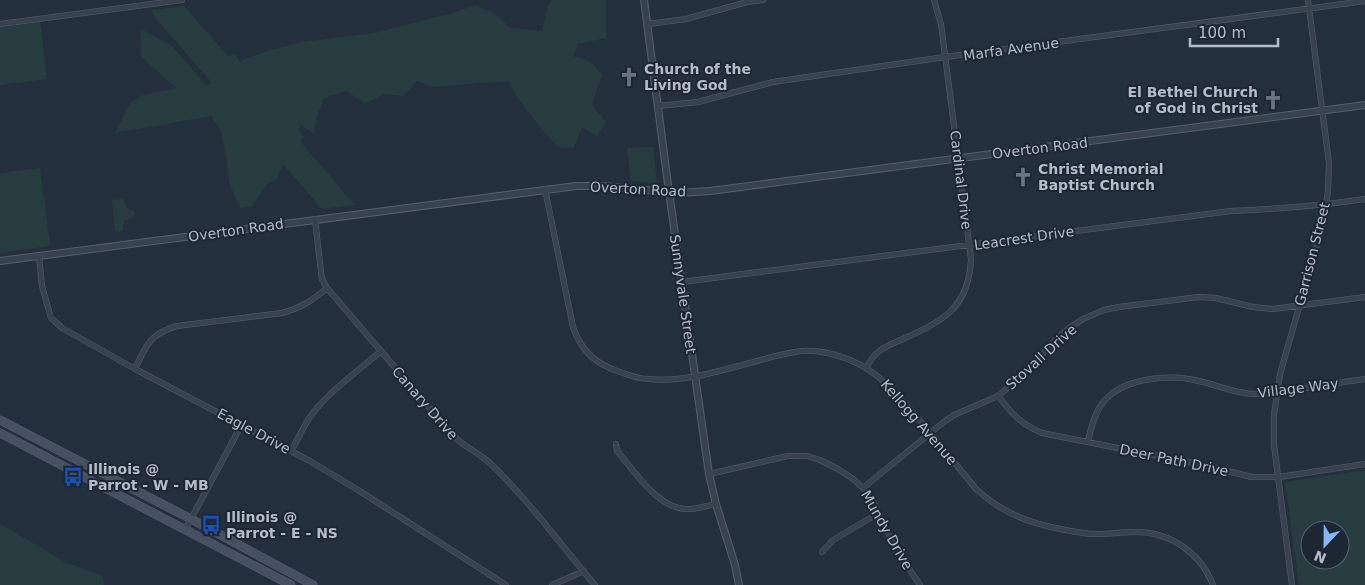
<svg xmlns="http://www.w3.org/2000/svg" width="1365" height="585" font-family="'DejaVu Sans',sans-serif">
	<style>
		.green { fill: #263c3f; fill-rule: evenodd }
		.lines { fill: none; stroke-linecap: round; stroke-linejoin: round }
		.minor-casing { stroke: #565f6c; stroke-width: 6 }
		.tertiary-casing { stroke: #565f6c; stroke-width: 8 }
		.secondary-casing { stroke: #565f6c; stroke-width: 9 }
		.minor { stroke: #38414e; stroke-width: 5 }
		.tertiary { stroke: #38414e; stroke-width: 6 }
		.secondary { stroke: #465061; stroke-width: 8 }
		.labels { text-anchor: middle; stroke-width: 4; stroke-linejoin: round; paint-order: stroke }
		.street-label { font-size: 14px; fill: #b4bcc9; stroke: #1d2633 }
		.poi-label { font-size: 14px; font-weight: bold; fill: #b4bcc9; stroke: #1d2633; text-anchor: start }
	</style>
	<rect width="100%" height="100%" fill="#242f3e"/>
	<path class="green" d="M552,0h54v38l-28,6 -5,12 16,5 13,13 -10,31 14,17 -9,14 -15,-9 -8,21 -17,-1 -33,-40 -17,-26 -74,6 -16,-6 -14,15 -18,-2 -20,9 -19,-12 -22,7 -7,19 -3,17 -13,-9 -3,5 6,7 -4,4 55,64 -33,4 -39,-45 -7,16 -9,4 -16,23 -11,1 -11,-25 -3,-27 -6,-27 -9,-13 -96,17 15,-30 13,-8 33,-7 -36,-33 1,-26 31,17 35,40 5,-3 -59,-68 -1,-5 32,-4 45,51 5,-3 6,8 4,-3 27,-9 30,-8 74,-9 74,-19 27,-9 22,11 12,12 32,3 6,-26z
		M40,22l7,57 -47,6v-58z
		M653,147l4,36 -26,-2 -4,-33z
		M40,168l10,78 -50,7v-80z
		M124,199l2,8 9,5c-1,6 -6,7 -11,9l-1,10 -5,1 -3,-1 -3,-31z
		M1365,470v115h-66l-14,-103zM1310,530h30v30h-30z
		M0,524l67,39 36,13 1,9h-104z"/>
	<g class="lines">
		<defs>
			<path id="minor" d="M0,24l182,-24
				M648,24l38,-5 61,-17 16,-2
				M658,106l40,-4 75,-20 172,-25 420,-56
				M545,189l28,138c9,26 24,38 50,46 8,3 17,6 26,6 32,4 70,-8 101,-16 17,-5 34,-10 51,-12 16,-1 34,3 49,9 32,13 51,39 73,64 18,22 35,43 53,65 31,29 66,38 107,44 18,3 35,-1 53,-1 34,0 65,21 77,53
				M315,219l6,53 1,7 5,9 125,146c12,14 27,18 40,31 37,36 69,80 103,120
				M39,256l3,30 9,32 11,10 73,41 175,92 48,29 148,95
				M682,282l549,-71c45,-2 89,-5 134,-12
				M866,368c3,-5 5,-9 9,-13 8,-9 20,-12 30,-17 40,-17 64,-32 66,-79l-30,-235 -7,-24
				M135,369c11,-24 15,-35 42,-43l105,-13c19,-5 31,-13 45,-25
				M998,396c15,19 22,27 44,37l157,31 53,13h27l86,-13
				M1088,442c3,-15 7,-31 17,-42 21,-23 66,-26 94,-19 19,4 36,13 56,13 15,0 31,-3 46,-5 21,-4 43,-7 64,-10
				M616,444l1,7c17,19 39,56 68,58 10,1 21,-3 31,-5
				M291,451c6,-10 11,-21 17,-31 18,-27 48,-47 73,-69
				M709,474l79,-18h19l13,4 16,8 16,10 11,10 10,13 22,47 25,37
				M863,488l82,-67 9,-6 44,-19 33,-29 24,-27 14,-12 14,-9 21,-9 15,-3 80,-10 17,1 37,9 20,2 92,-12
				M185,530l57,-106
				M822,552l11,-12 46,-27
				M552,585l32,-14
				M1292,585l-18,-140v-30l6,-41 43,-151 5,-32 1,-28 -21,-163"/>
			<path id="tertiary" d="M644,0l25,192 40,282 7,30 19,61 4,20
				M0,261l576,-75h26l76,7 32,-2 655,-86"/>
			<path id="secondary" d="M0,420l191,99 122,66
				M0,433l291,152"/>
		</defs>
		<use href="#minor" class="minor-casing"/>
		<use href="#tertiary" class="tertiary-casing"/>
		<use href="#secondary" class="secondary-casing"/>
		<use href="#minor" class="minor"/>
		<use href="#tertiary" class="tertiary"/>
		<use href="#secondary" class="secondary"/>
	</g>
	<defs>
		<symbol id="church-bare" viewBox="-9 -9 18 18"><path d="M-1.2-6h2.4v3.5h3.3v2.4h-3.3V6h-2.4V-.1h-3.3v-2.4h3.3Z" fill="#6b7280" stroke="#1d2633" stroke-width="2.5" paint-order="stroke"/></symbol>
		<symbol id="bus-bare" viewBox="-9 -9 18 18"><path d="M-5-6H5V4H4V6H2V4H-2V6H-4V4H-5ZM-3.5-4V0h7V-4ZM-3.5 1.2v1.5H-2V1.2ZM2 1.2v1.5H3.5V1.2Z" fill="#1a4fb4" stroke="#1d2633" stroke-width="2.5" paint-order="stroke"/></symbol>
	</defs>
	<g fill-rule="evenodd">
		<use href="#church-bare" x="615" y="63" width="28" height="28"/>
		<use href="#church-bare" x="1259" y="86" width="28" height="28"/>
		<use href="#church-bare" x="1009" y="163" width="28" height="28"/>
		<use href="#bus-bare" x="59" y="463" width="28" height="28"/>
		<use href="#bus-bare" x="197" y="511" width="28" height="28"/>
	</g>
	<g class="labels">
		<g class="street-label">
			<text transform="translate(1011 49) rotate(-8)" y="5">Marfa Avenue</text>
			<text transform="translate(1040 148) rotate(-7)" y="5">Overton Road</text>
			<text transform="translate(961 180) rotate(83)" y="5">Cardinal Drive</text>
			<text transform="translate(638 189) rotate(3)" y="5">Overton Road</text>
			<text transform="translate(236 230) rotate(-8)" y="5">Overton Road</text>
			<text transform="translate(1024 238) rotate(-8)" y="5">Leacrest Drive</text>
			<text transform="translate(1312 254) rotate(-76)" y="5">Garrison Street</text>
			<text transform="translate(683 294) rotate(82)" y="5">Sunnyvale Street</text>
			<text transform="translate(1041 357) rotate(-42)" y="5">Stovall Drive</text>
			<text transform="translate(1298 388) rotate(-7)" y="5">Village Way</text>
			<text transform="translate(425 403) rotate(49)" y="5">Canary Drive</text>
			<text transform="translate(919 422) rotate(49)" y="5">Kellogg Avenue</text>
			<text transform="translate(254 431) rotate(28)" y="5">Eagle Drive</text>
			<text transform="translate(1174 460) rotate(12)" y="5">Deer Path Drive</text>
			<text transform="translate(887 530) rotate(60)" y="5">Mundy Drive</text>
		</g>
		<g class="poi-label">
			<text x="644" y="74">Church of the<tspan x="644" dy="16">Living God</tspan></text>
			<text x="1258" y="97" text-anchor="end">El Bethel Church<tspan x="1258" dy="16">of God in Christ</tspan></text>
			<text x="1038" y="174">Christ Memorial<tspan x="1038" dy="16">Baptist Church</tspan></text>
			<text x="88" y="474">Illinois @<tspan x="88" dy="16">Parrot - W - MB</tspan></text>
			<text x="226" y="522">Illinois @<tspan x="226" dy="16">Parrot - E - NS</tspan></text>
		</g>
	</g>
	<g transform="translate(1325 545) rotate(202)"><circle r="24" fill="#1d2633" stroke="#59626f"/>
	<path d="M0-4L9 19L0 12L-9 19Z" fill="#8ab4f8"/>
	<text y="-8" font-size="14" font-weight="bold" text-anchor="middle" fill="#b4bcc9">N</text>
	</g>
	<path d="M1190 38v8h88v-8" fill="none" stroke="#b4bcc9" stroke-width="2.5"/>
	<text x="1198" y="38" font-size="15" fill="#b4bcc9" stroke="#1d2633" stroke-width="4" paint-order="stroke">100 m</text>
</svg>
